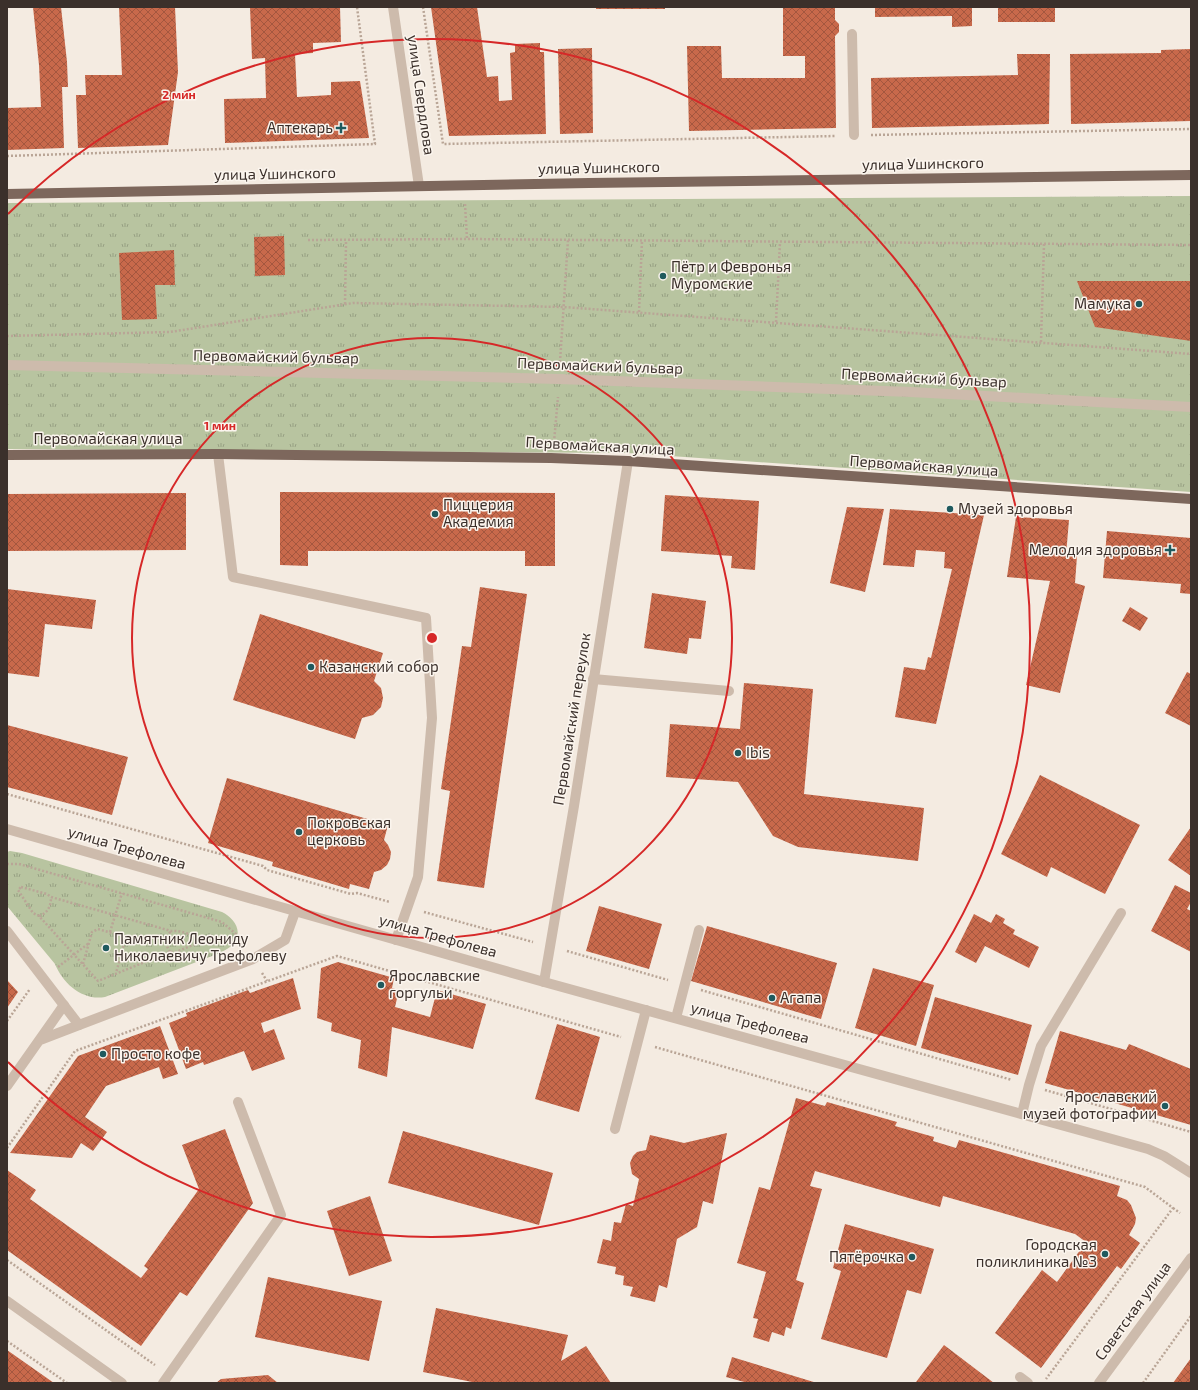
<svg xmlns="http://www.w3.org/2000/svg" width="1198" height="1390" font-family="'Exo 2',sans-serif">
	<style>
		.park { fill: url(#park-tufts) }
		.building { fill: url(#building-cross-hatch) }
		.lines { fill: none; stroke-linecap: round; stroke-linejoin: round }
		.path { stroke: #b9a596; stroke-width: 2.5; stroke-dasharray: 2 2; stroke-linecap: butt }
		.service { stroke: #cdbbac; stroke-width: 10 }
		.pedestrian { stroke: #cdbbac; stroke-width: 10 }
		.minor { stroke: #cdbbac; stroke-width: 10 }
		.tertiary { stroke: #cdbbac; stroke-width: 10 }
		.primary { stroke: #7d675c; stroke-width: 10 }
		.ring { fill: none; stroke: #d62828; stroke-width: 2 }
		.poi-dot { fill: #1f5a5e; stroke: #fbf5ee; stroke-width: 1.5 }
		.labels { text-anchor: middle; stroke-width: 3; stroke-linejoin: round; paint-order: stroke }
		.street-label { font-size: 15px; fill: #3b302b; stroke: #fbf5ee }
		.poi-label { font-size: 15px; fill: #3b302b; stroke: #fbf5ee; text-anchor: start }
		.centre { fill: #d62828; stroke: #fbf5ee; stroke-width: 2 }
		.ring-label { font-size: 12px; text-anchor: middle; font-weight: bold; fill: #d62828; stroke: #fbf5ee; stroke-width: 3; stroke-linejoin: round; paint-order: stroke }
	</style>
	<defs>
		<pattern id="park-tufts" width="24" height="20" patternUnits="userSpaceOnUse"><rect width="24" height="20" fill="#b8c4a0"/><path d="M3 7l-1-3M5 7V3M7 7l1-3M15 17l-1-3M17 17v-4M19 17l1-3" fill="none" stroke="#97a083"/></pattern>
		<pattern id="building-cross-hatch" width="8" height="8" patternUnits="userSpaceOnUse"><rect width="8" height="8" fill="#c8694b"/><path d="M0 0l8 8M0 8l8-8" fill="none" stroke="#a4573f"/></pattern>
	</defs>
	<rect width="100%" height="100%" fill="#f4ebe1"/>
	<path class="park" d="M1191,196v296l-564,-39 -620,-4v-246z
		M10,851l12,2 200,59c10,5 21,17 13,29 -3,6 -10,9 -15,12l-115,44c-22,4 -42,-13 -50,-33l-48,-58v-54z"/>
	<path class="building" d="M33,7h28l6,55 1,25h-6l2,61 -57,2v-42l34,-1 -2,-42z
		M119,7h56l3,65 -10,73 -90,3 -2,-53h10l-1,-20h37z
		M250,7h90l1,35 -28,1v10l-18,1 2,43 34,-2v-13l29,-1 9,57 -144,5 -1,-44 42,-1 -1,-40 -13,1z
		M431,7h46l10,70 11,-1 1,25 13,-1 -2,-47 5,-1v-8l25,-1v9h4l2,82 -97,2z
		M596,7h69v2h-69z
		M783,7h52v13l4,4v8l-4,4 1,92 -147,3 -2,-85h34l1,32h83v-22h-22z
		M875,7h97v19l-20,1v-11l-77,1z
		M998,7h57v15h-57z
		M592,48l1,85 -33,1 -2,-85z
		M1191,49v72l-120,3 -1,-70 91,-1v-3z
		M1017,54h33l-1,70 -177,4 -1,-50 147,-3z
		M284,236l1,39 -30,1 -1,-39z
		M174,250l1,35h-20l2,34 -35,1 -3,-67z
		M1077,281h114v60l-96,-14z
		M280,492l275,1v73h-30v-15h-217v15l-28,-1z
		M186,493v57l-179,1v-57z
		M665,495l94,6 -4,69 -24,-2 1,-12 -71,-5z
		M847,507l37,2 -19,83 -35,-9z
		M890,509l94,6 -48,209 -41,-7 9,-50 21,3 3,-13 3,1 21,-89 -8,-1 1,-16 -29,-2 -2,17 -31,-2z
		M1016,517l53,3 -3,35 11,1 -2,27 10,3 -25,107 -34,-8 24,-104 -43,-4z
		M1107,531l84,7v56l-11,-1 1,-9 -78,-6z
		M480,587l47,7 -43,294 -47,-7 13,-90 -9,-2 21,-143 9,1z
		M7,589l89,11 -4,29 -47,-5 -6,53 -32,-4z
		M652,593l54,8 -5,38 -12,-1 -2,16 -43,-6z
		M1130,607l18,11 -8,13 -18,-10z
		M260,614l123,39 -9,28 7,7 2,10 -2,9 -8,8 -11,3 -7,21 -122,-39z
		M1187,672l4,2v52l-26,-13z
		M744,683l69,6 -9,105 120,14 -6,53 -120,-14 -25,-11 -35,-54 -72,-5 4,-53 70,5z
		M7,725l121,32 -16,58 -105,-28z
		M1040,775l100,50 -35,69 -54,-27 -4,10 -46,-23z
		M227,778l161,47 -4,15 4,5 3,7 -1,7 -3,6 -6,5 -7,2 -5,17 -19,-5 -1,5 -77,-23 1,-4 -65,-19z
		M1191,827v49l-23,-16z
		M1175,885l16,8v9l-4,7 4,2v41l-40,-21z
		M599,906l63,18 -13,45 -63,-18z
		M974,914l17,9 5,-9 9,5 -2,4 12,7 -2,4 26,13 -10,21 -44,-22 -9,17 -21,-11z
		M707,926l130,37 -16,56 -130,-38z
		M338,962l56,16 -2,10 7,2 -4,17 35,10 7,-27 49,14 -13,45 -81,-22 -5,50 -29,-9 3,-28 -30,-9 1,-8 -15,-5 4,-50z
		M873,968l61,17 -18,61 -61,-18z
		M293,978l8,31 -40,14 3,10 10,-4 11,30 -33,12 -8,-20 -40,14 -1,-3 -17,7 -17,-46 18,-7 -1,-3 62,-23 2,3z
		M7,980l11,12 -11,16z
		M935,997l97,28 -14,50 -97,-27z
		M557,1024l43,13 -21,75 -44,-13z
		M160,1026l18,48 -15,5 -4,-12 -53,19 -21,31 22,15 -14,19 -12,-8 -9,15 -62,-5 68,-97z
		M1060,1031l66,19 3,-6 62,25v56l-146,-42z
		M796,1098l29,8 2,-4 70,20 -2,4 39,11 -1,4 23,7 3,-8 161,46 -3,10 10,4 4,5 5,13 -1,6 -6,11 11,8 -19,26 -4,-3 -76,102 -46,-35 47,-63 15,12 29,-40 -11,-8 -132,-38 -3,11 -125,-36 -5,15 12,3 -26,91 8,3 -13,46 -5,-2 -2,9 -12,-4 -3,10 -16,-5 5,-18 -5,-1 13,-46 -29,-9 22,-76 11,3z
		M225,1129l28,74 -66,93 -7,-4 -39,54 -134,-96v-80l29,20 -6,9 111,79 7,-9 -4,-3 55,-77 -17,-44z
		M403,1131l150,42 -14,52 -151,-42z
		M727,1133l-14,71 -10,-3 -6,26 -20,12 -10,49 -8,-3 -4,17 -25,-6 3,-9 -10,-2 1,-9 -9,-2 1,-7 -19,-4 6,-24 8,2 3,-19 7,1 5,-19 7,2 6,-27 -7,-5 -2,-11 3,-7 4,-4 9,-2 4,-15 34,8z
		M370,1196l22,65 -43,15 -22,-65z
		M845,1224l89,25 -13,45 -14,-4 -20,68 -66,-19 20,-68 -8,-3z
		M268,1277l114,24 -13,60 -114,-24z
		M436,1308l132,27 -7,26 25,-15 25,37h-134l-54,-11z
		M944,1345l50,38h-77l-1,-1z
		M7,1350l47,33h-47z
		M732,1357l85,26h-69l-22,-6z
		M1191,1358v25h-18z
		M268,1375l10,8h-62l5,-4z"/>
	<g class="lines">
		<path class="path" d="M423,7l20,137 393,-8
			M871,135l320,-6
			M7,156l368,-12 -18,-137
			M465,204l2,35
			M308,240l159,-1 724,6
			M345,304l1,-63
			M639,312l3,-71
			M776,322l4,-80
			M7,336l163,-4 183,-29 211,4 627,47
			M1041,342l3,-98
			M560,362l8,-122
			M554,442l4,-45
			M7,794l256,72 4,4 84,24 6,-1 33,9
			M7,864h12l203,58 15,13 6,9
			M21,887l26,7 4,3 120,34c10,-1 20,4 29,7v4l-24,10h-6l-72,29 -59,-65 -6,-3 -15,-23z
			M424,912l109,30
			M39,916c9,-3 12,-10 12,-19
			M110,932l12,-39
			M567,951l101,29
			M170,952c-5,-8 -5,-14 1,-21
			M83,964l9,-32 6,-3 24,7 3,5 -9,32
			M58,967l31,-24
			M262,973l5,8
			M701,990l311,90
			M7,1021l23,-32
			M655,1047l490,140 28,21 -127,171
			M1045,1090l146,42
			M7,1148l68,-97 262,-95 284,81
			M1173,1208l7,5
			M7,1260l148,105
			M7,1341l60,42
			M1143,1383l48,-67"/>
		<path class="service" d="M852,34l2,101
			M218,454l15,123 193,41 6,100 -14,159 -22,63
			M593,679l136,12
			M676,1018l23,-88
			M1022,1114l7,-29 12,-39 80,-133
			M615,1129l31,-119
			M1020,1377l8,6
			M163,1383l118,-168 -43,-113"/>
		<path class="pedestrian" d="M7,365l552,14 352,13 280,15"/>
		<path class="minor" d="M393,7l26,179
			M544,982l30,-176 54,-345
			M40,1040l39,-15
			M7,1086l57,-81
			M7,1301l115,82
			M1099,1383l92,-125"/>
		<path class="tertiary" d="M7,829l537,153 604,167 16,7 27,17
			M7,931l72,94 174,-66 32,-19 10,-28"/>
		<path class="primary" d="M7,194l582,-11 602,-8
			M7,455l211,-1 333,4 77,3 563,38"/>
	</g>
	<g class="ring">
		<circle cx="432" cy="638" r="300"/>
		<path d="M8 214A599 599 0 1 1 8 1062"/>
	</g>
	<g class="poi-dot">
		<path d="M339 122h4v4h4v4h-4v4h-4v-4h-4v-4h4z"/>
		<circle cx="663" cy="276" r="4"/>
		<circle cx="1139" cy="304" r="4"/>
		<circle cx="950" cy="509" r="4"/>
		<circle cx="435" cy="514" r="4"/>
		<path d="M1168 544h4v4h4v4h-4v4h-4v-4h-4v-4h4z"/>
		<circle cx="311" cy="667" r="4"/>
		<circle cx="738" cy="753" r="4"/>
		<circle cx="299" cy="832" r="4"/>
		<circle cx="106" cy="948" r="4"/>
		<circle cx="381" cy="985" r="4"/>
		<circle cx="772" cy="998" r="4"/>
		<circle cx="103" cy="1054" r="4"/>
		<circle cx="1165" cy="1106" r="4"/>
		<circle cx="1105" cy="1254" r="4"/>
		<circle cx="912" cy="1257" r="4"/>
	</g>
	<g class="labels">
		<g class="street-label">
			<text transform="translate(421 95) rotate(82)" y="5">улица Свердлова</text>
			<text transform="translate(923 164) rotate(-1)" y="5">улица Ушинского</text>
			<text transform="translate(599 168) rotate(-1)" y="5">улица Ушинского</text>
			<text transform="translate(275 174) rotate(-1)" y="5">улица Ушинского</text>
			<text transform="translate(276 357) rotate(1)" y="5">Первомайский бульвар</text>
			<text transform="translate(600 366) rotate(2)" y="5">Первомайский бульвар</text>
			<text transform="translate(924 378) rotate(3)" y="5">Первомайский бульвар</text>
			<text x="108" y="444">Первомайская улица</text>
			<text transform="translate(600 446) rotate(3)" y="5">Первомайская улица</text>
			<text transform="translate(924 466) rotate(4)" y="5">Первомайская улица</text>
			<text transform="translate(572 719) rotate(-81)" y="5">Первомайский переулок</text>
			<text transform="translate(127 848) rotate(16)" y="5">улица Трефолева</text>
			<text transform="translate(438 936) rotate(16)" y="5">улица Трефолева</text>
			<text transform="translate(750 1023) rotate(15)" y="5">улица Трефолева</text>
			<text transform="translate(1133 1311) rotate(-54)" y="5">Советская улица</text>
		</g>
		<g class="poi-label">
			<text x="333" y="133" text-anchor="end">Аптекарь</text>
			<text x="671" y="272">Пётр и Февронья<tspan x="671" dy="17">Муромские</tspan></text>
			<text x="1131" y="309" text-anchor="end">Мамука</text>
			<text x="443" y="510">Пиццерия<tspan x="443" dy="17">Академия</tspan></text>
			<text x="958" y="514">Музей здоровья</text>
			<text x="1162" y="555" text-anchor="end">Мелодия здоровья</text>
			<text x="319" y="672">Казанский собор</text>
			<text x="746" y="758">Ibis</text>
			<text x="307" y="828">Покровская<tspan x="307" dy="17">церковь</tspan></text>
			<text x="114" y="944">Памятник Леониду<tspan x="114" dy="17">Николаевичу Трефолеву</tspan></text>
			<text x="389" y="981">Ярославские<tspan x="389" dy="17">горгульи</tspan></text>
			<text x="780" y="1003">Агапа</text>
			<text x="111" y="1059">Просто кофе</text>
			<text x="1157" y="1102" text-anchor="end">Ярославский<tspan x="1157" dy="17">музей фотографии</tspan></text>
			<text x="1097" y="1250" text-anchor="end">Городская<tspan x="1097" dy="17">поликлиника №3</tspan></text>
			<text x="904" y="1262" text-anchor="end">Пятёрочка</text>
		</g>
	</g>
	<circle cx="432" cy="638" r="6" class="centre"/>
	<g class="ring-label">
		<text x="179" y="99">2 мин</text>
		<text x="220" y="430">1 мин</text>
	</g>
	<rect width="1198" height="1390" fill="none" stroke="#3b302b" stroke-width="16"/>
</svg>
